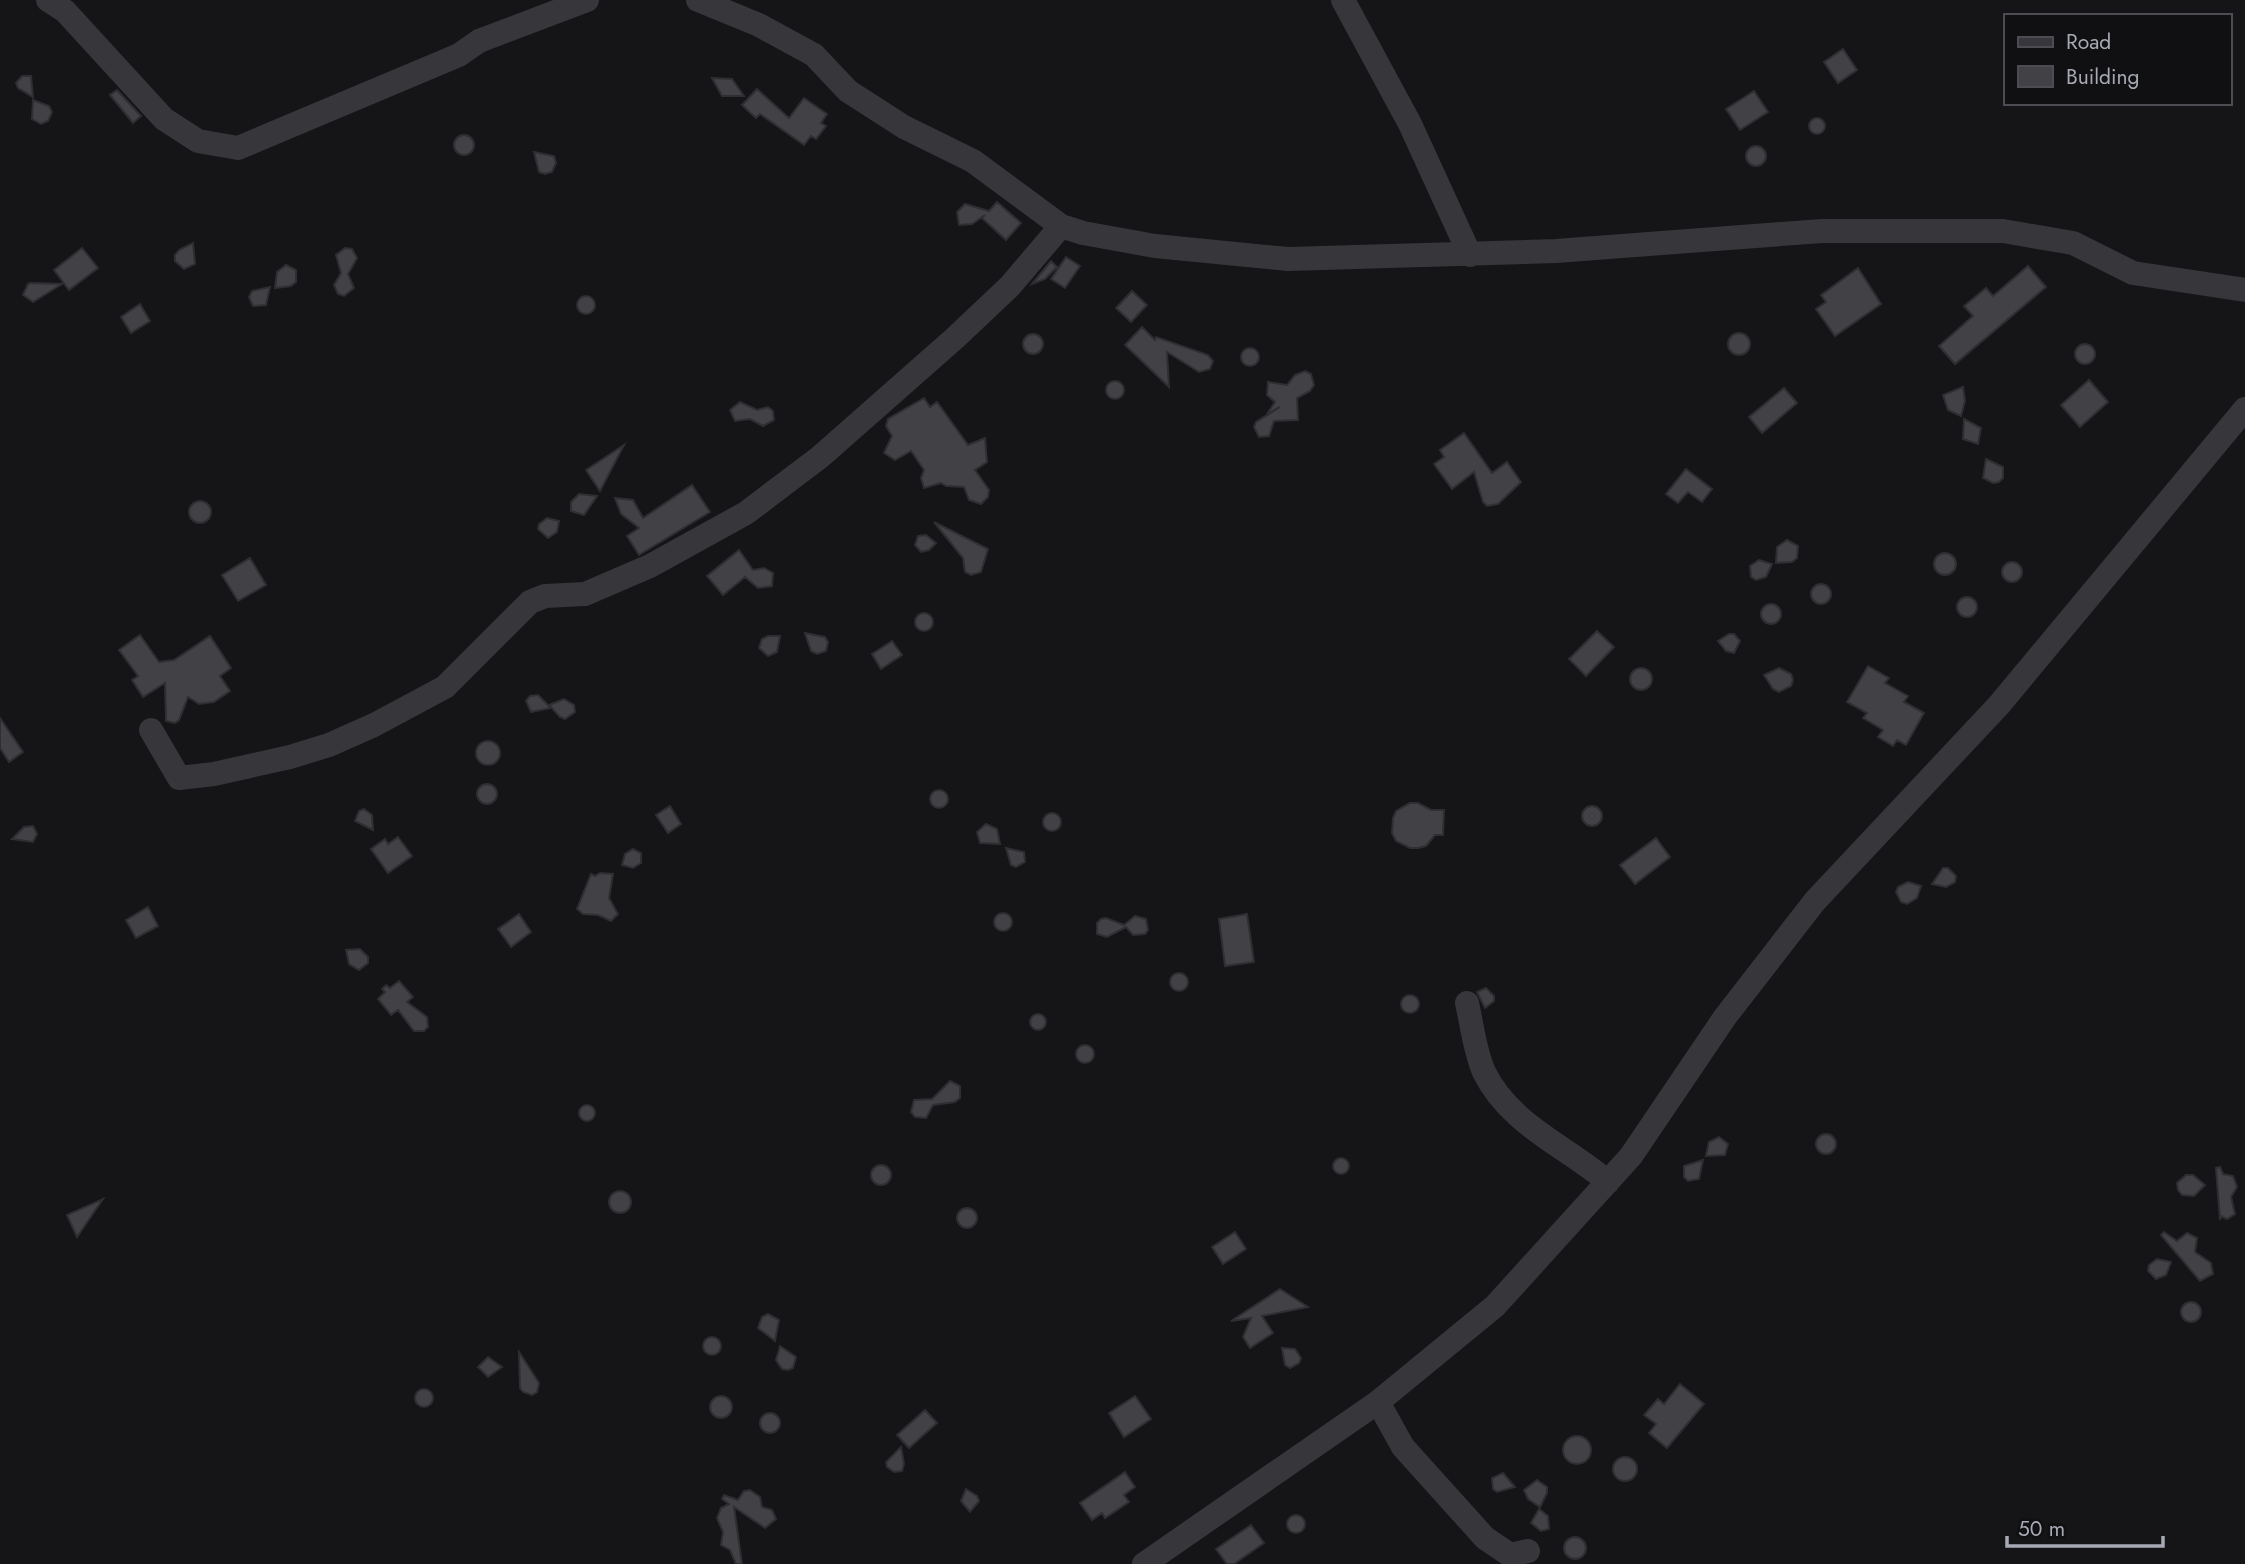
<svg xmlns="http://www.w3.org/2000/svg" width="2245" height="1564" font-family="Jost,sans-serif">
	<style>
		.building { fill: #414146; stroke: #2f2e32; stroke-width: 2 }
		.lines { fill: none; stroke-linecap: round; stroke-linejoin: round }
		.minor { stroke: #36363b; stroke-width: 24 }
	</style>
	<rect width="100%" height="100%" fill="#151416"/>
	<path class="building" d="M1843,49l14,21 -19,13 -14,-21z
		M22,76h9l2,21 -15,-9 -2,-5z
		M712,78l20,1 12,17h-22z
		M757,89l32,29 15,-20 23,16 -6,9 5,3 -10,13 -5,-3 -7,9 -44,-31 -4,4 -14,-13z
		M117,90l24,26 -8,7 -23,-28z
		M1754,91l14,21 -28,18 -14,-21z
		M33,100l16,6 3,6 -4,9 -7,3 -9,-5z
		M1809 126a8 8 0 1 1 16 0a8 8 0 1 1-16 0Z
		M454 145a10 10 0 1 1 20 0a10 10 0 1 1-20 0Z
		M1746 156a10 10 0 1 1 20 0a10 10 0 1 1-20 0Z
		M534,152l20,4 2,7 -4,9 -7,2 -6,-2z
		M997,202l24,21 -15,17 -24,-22 3,-3 -13,9 -13,1 -2,-13 8,-8 24,7z
		M193,243l2,21 -11,5 -9,-8v-6l4,-5z
		M82,248l16,20 -29,22 -15,-20z
		M345,248l7,1 5,9 -9,16 6,14 -10,8 -6,-2 -4,-9 7,-12 -5,-18z
		M1066,257l14,9 -15,22 -14,-9z
		M1051,261l6,6 -12,12 -13,5z
		M286,265l10,5v12l-5,4 -16,2 2,-16z
		M2028,266l18,21 -91,77 -16,-18 34,-30 -9,-10 22,-18 7,8z
		M1858,268l23,36 -46,32 -19,-27 10,-7 -5,-7z
		M28,284l3,-1 31,1 -29,18 -10,-7z
		M270,287l-4,18 -13,1 -4,-9 3,-6z
		M1132,291l15,14 -16,17 -15,-14z
		M577 305a9 9 0 1 1 18 0a9 9 0 1 1-18 0Z
		M140,304l10,17 -19,12 -10,-16z
		M1142,327l13,13 1,-3 52,18 5,6 -3,8 -11,3 -32,-20 2,35 -44,-42z
		M1728 344a11 11 0 1 1 22 0a11 11 0 1 1-22 0Z
		M1023 344a10 10 0 1 1 20 0a10 10 0 1 1-20 0Z
		M2075 354a10 10 0 1 1 20 0a10 10 0 1 1-20 0Z
		M1241 357a9 9 0 1 1 18 0a9 9 0 1 1-18 0Z
		M1305,371l6,3 3,11 -4,6 -13,7 1,22 -24,1 -5,15 -10,1 -5,-10 2,-5 24,-15 -13,7 8,-12 -8,-7 1,-13 19,3 8,-10z
		M2089,380l19,22 -28,25 -19,-22z
		M1106 390a9 9 0 1 1 18 0a9 9 0 1 1-18 0Z
		M1963,387l2,14 -4,15 -13,-6 -5,-15z
		M1784,388l13,15 -35,30 -13,-16z
		M924,398l6,9 7,-5 31,43 17,-7 2,24 -12,8 14,20 -1,7 -7,7 -12,-4 -5,-13 -18,-1 -5,-3 -17,5 -3,-10 3,-8 -13,-19 -16,9 -11,-7 8,-17 -6,-10 2,-7z
		M740,402l17,8 11,-3 5,4 1,9 -11,6 -13,-7 -15,2 -5,-11z
		M1964,419l17,9 -3,16 -15,-5z
		M1464,433l28,40 15,-11 14,20 -23,22 -11,2 -4,-4 -9,-30 -22,17 -18,-25 10,-7 -4,-7z
		M624,445l-24,46 -14,-21z
		M1986,459l17,8v11l-4,4 -6,1 -10,-5z
		M1686,469l26,20 -10,13 -14,-10 -10,11 -12,-9z
		M692,485l18,27 -71,43 -12,-19 12,-8 -18,-14 -6,-16 18,2 10,18z
		M579,494l18,2 -13,19 -13,-4v-9z
		M189 512a11 11 0 1 1 22 0a11 11 0 1 1-22 0Z
		M547,518l12,3 -2,11 -9,6 -10,-9 1,-5z
		M934,522l54,27 -7,23 -10,3 -6,-3 -2,-14z
		M926,535l10,8 -7,7 -8,2 -6,-7 3,-9z
		M1787,540l11,6 -1,12 -5,4 -16,1 1,-16z
		M739,550l14,20 11,-2 9,5 -1,13 -14,2 -13,-11 -22,18 -16,-19z
		M1934 564a11 11 0 1 1 22 0a11 11 0 1 1-22 0Z
		M250,558l16,27 -28,16 -16,-26z
		M1759,560l13,4 -6,13 -10,3 -5,-3 -1,-11z
		M2002 572a10 10 0 1 1 20 0a10 10 0 1 1-20 0Z
		M1811 594a10 10 0 1 1 20 0a10 10 0 1 1-20 0Z
		M1957 607a10 10 0 1 1 20 0a10 10 0 1 1-20 0Z
		M1761 614a10 10 0 1 1 20 0a10 10 0 1 1-20 0Z
		M915 622a9 9 0 1 1 18 0a9 9 0 1 1-18 0Z
		M1597,631l17,16 -28,29 -17,-17z
		M805,633l20,4 3,5 -2,9 -9,3 -6,-3z
		M1729,634h5l6,7 -6,12 -8,-2 -8,-10z
		M140,635l19,27 15,-2 36,-24 21,32 -11,8 10,15 -16,11 -15,2 -11,-7 -9,23 -4,3 -9,-2 -1,-38 -22,14 -11,-17 6,-4 -19,-26z
		M768,636h12l-3,16 -9,4 -9,-8 3,-9z
		M892,641l10,14 -21,14 -9,-15z
		M1868,666l21,12 -4,5 23,13 -4,6 20,11 -18,32 -9,-5 -4,6 -15,-9 5,-7 -20,-12 4,-5 -20,-11z
		M1779,668l12,6 2,6 -2,6 -12,6 -6,-3 -9,-14z
		M1630 679a11 11 0 1 1 22 0a11 11 0 1 1-22 0Z
		M538,695l13,13 -20,4 -5,-11 4,-5z
		M564,699l10,6 1,7 -10,7 -5,-2 -11,-12z
		M0,718l23,34 -14,10 -9,-14z
		M476 753a12 12 0 1 1 24 0a12 12 0 1 1-24 0Z
		M477 794a10 10 0 1 1 20 0a10 10 0 1 1-20 0Z
		M930 799a9 9 0 1 1 18 0a9 9 0 1 1-18 0Z
		M1410,803h8l13,7h13l-1,25h-8l-9,11 -8,2h-8l-14,-7 -4,-8 1,-15 3,-7z
		M670,806l11,18 -13,9 -12,-18z
		M1582 816a10 10 0 1 1 20 0a10 10 0 1 1-20 0Z
		M364,809l8,6 1,15 -18,-9 4,-10z
		M1043 822a9 9 0 1 1 18 0a9 9 0 1 1-18 0Z
		M986,824l11,5 3,15 -20,-1 -3,-11z
		M33,826l4,8 -4,8 -21,-3 12,-12z
		M398,837l14,19 -24,17 -17,-24 14,-10 3,5z
		M1656,838l14,19 -35,27 -15,-19z
		M1006,848l18,4 1,10 -9,5 -5,-2z
		M633,849l8,4v10l-8,5 -11,-3 3,-11z
		M1943,868h5l8,8 -1,6 -9,5 -14,-3z
		M600,873l13,1 -4,24 9,16 -7,7 -13,-6 -15,-1 -6,-5 14,-35 4,2z
		M1908,882l13,4 -4,12 -10,6 -6,-2 -5,-10 2,-5z
		M148,907l10,19 -22,12 -10,-18z
		M994 922a9 9 0 1 1 18 0a9 9 0 1 1-18 0Z
		M519,914l12,18 -20,15 -13,-18z
		M1247,914l7,48 -29,4 -6,-47z
		M1135,916l11,3 2,11 -3,4 -12,1 -7,-8 -19,10 -10,-3v-11l4,-4 5,-1 18,7z
		M360,949l8,8v6l-9,7 -10,-6 -3,-14z
		M1170 982a9 9 0 1 1 18 0a9 9 0 1 1-18 0Z
		M399,981l14,16 -6,5 20,15 1,10 -4,4h-10l-16,-21 -7,5 -13,-16 7,-7 -3,-3 4,-4 4,3z
		M1486,988l8,8v5l-9,7 -8,-16z
		M1401 1004a9 9 0 1 1 18 0a9 9 0 1 1-18 0Z
		M1030 1022a8 8 0 1 1 16 0a8 8 0 1 1-16 0Z
		M1076 1054a9 9 0 1 1 18 0a9 9 0 1 1-18 0Z
		M950,1081l10,5v12l-5,4 -22,3 -7,13 -11,-1 -4,-5 3,-12 18,-1z
		M579 1113a8 8 0 1 1 16 0a8 8 0 1 1-16 0Z
		M1816 1144a10 10 0 1 1 20 0a10 10 0 1 1-20 0Z
		M1719,1137l9,7 -3,11 -19,1 3,-14z
		M1333 1166a8 8 0 1 1 16 0a8 8 0 1 1-16 0Z
		M1703,1160l-4,19 -11,2 -4,-4v-11z
		M871 1175a10 10 0 1 1 20 0a10 10 0 1 1-20 0Z
		M2220,1167l3,7 10,2 4,11 -6,10 4,17 -8,5 -6,-3 -1,4 -4,-52z
		M2186,1175h7l12,10 -11,11 -12,-1 -4,-5 -1,-7z
		M609 1202a11 11 0 1 1 22 0a11 11 0 1 1-22 0Z
		M103,1199l-26,38 -10,-22z
		M957 1218a10 10 0 1 1 20 0a10 10 0 1 1-20 0Z
		M1235,1232l11,17 -23,15 -11,-17z
		M2164,1232l13,9 10,-8 10,5 -2,14 16,11 2,11 -13,7 -39,-46z
		M2157,1259l14,3 -5,13 -10,4 -8,-8 1,-6z
		M1280,1289l28,18 -46,9 11,17 -23,15 -7,-11 8,-19 -20,3z
		M2181 1312a10 10 0 1 1 20 0a10 10 0 1 1-20 0Z
		M768,1314l11,6 -4,21 -17,-13 4,-11z
		M703 1346a9 9 0 1 1 18 0a9 9 0 1 1-18 0Z
		M780,1346l16,11 -3,11 -5,2 -6,-1 -6,-9z
		M1282,1348l13,1 6,9 -2,5 -9,5 -5,-3z
		M519,1352l20,31 -2,9 -5,3 -9,-3 -3,-4z
		M488,1357l14,10 -14,10 -10,-10z
		M1680,1384l24,20 -37,44 -18,-15 7,-9 -12,-9 14,-16 6,5z
		M415 1398a9 9 0 1 1 18 0a9 9 0 1 1-18 0Z
		M1135,1396l16,23 -27,18 -15,-24z
		M710 1407a11 11 0 1 1 22 0a11 11 0 1 1-22 0Z
		M925,1410l12,13 -28,25 -12,-13z
		M760 1423a10 10 0 1 1 20 0a10 10 0 1 1-20 0Z
		M1563 1450a14 14 0 1 1 28 0a14 14 0 1 1-28 0Z
		M901,1447l3,17 -2,7 -8,1 -7,-5 -1,-5z
		M1613 1469a12 12 0 1 1 24 0a12 12 0 1 1-24 0Z
		M1125,1472l10,15 -11,8 5,7 -24,16 -3,-5 -10,7 -12,-17z
		M1503,1473l12,14 -18,5 -4,-3 -1,-11z
		M1537,1480l10,7v6l-7,14 -12,-8 -4,-9z
		M966,1489l11,7 2,5 -9,11 -9,-11z
		M750,1490l10,7 2,10 10,3 4,9 -11,9 -31,-21 8,57h-6l-6,-14 -9,-5 2,-13 -6,-14 4,-10 8,-4 -7,-5 2,-4 14,5 6,-9z
		M1539,1509l9,7 1,13 -8,2 -10,-8z
		M1287 1524a9 9 0 1 1 18 0a9 9 0 1 1-18 0Z
		M1251,1525l13,18 -30,21h-7l-11,-15z
		M1564 1548a11 11 0 1 1 22 0a11 11 0 1 1-22 0Z"/>
	<g class="lines">
		<path class="minor" d="M48,0l17,11 99,108 34,22 40,7 221,-93 20,-14 108,-41
			M698,0l61,25 55,30 34,36 56,36 69,34 88,65 22,7 72,13 133,13 268,-8 266,-20h181l70,12 60,30 112,17
			M1343,0l67,124 60,131
			M151,730l28,48 35,-4 76,-17 39,-12 45,-20 71,-38 85,-85 15,-6 40,-2 65,-28 96,-53 74,-56 135,-119 55,-52 51,-60
			M1467,1003c5,22 8,49 17,69 26,53 82,74 124,110
			M1378,1402l25,45 82,91 25,17 18,-4
			M1144,1564l234,-162 117,-96 136,-150 94,-139 90,-116 184,-196 246,-296"/>
	</g>
	<rect x="2004" y="14" width="228" height="91" fill="#100f11" stroke="#4c4d53" stroke-width="2"/>
	<rect x="2018" y="37" width="35" height="10" fill="#36363b" stroke="#4c4d53" stroke-width="2"/>
	<text x="2066" y="49" font-size="21" fill="#a7aab5">Road</text>
	<rect x="2018" y="66" width="35" height="21" fill="#414146" stroke="#4c4d53" stroke-width="2"/>
	<text x="2066" y="84" font-size="21" fill="#a7aab5">Building</text>
	<path d="M2007 1536v10h156v-10" fill="none" stroke="#a7aab5" stroke-width="3.5"/>
	<text x="2018" y="1536" font-size="21" fill="#a7aab5" stroke="#100f11" stroke-width="5" paint-order="stroke">50 m</text>
</svg>
